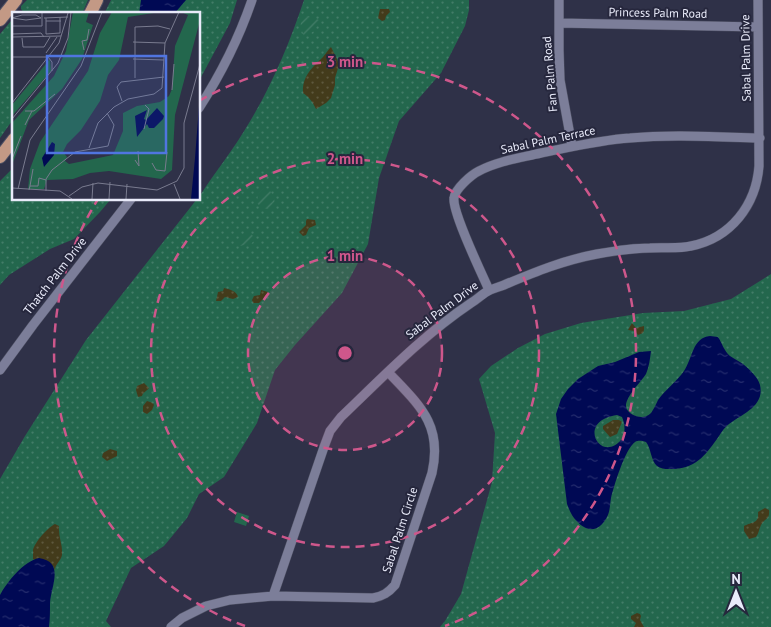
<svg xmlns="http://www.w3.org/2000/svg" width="771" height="627" font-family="'PT Sans',sans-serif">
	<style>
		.grass { fill: url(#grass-dots) }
		.sand { fill: url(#sand-dots) }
		.garden { fill: url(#garden-furrows) }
		.pitch { fill: #23674d }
		.water { fill: url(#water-ripples); fill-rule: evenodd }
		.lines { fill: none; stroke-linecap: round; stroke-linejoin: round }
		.street-casing { stroke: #4e5063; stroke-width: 10 }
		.primary-casing { stroke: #4e5063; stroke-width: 14 }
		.street { stroke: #7c7e99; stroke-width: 9 }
		.primary { stroke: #c39985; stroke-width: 12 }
		.ring { fill: none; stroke: #ce578b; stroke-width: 2.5; stroke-dasharray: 9 6 }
		.labels { text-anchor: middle; stroke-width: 4; stroke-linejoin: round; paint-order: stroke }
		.street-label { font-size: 12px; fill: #e9ebfa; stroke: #26273d }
		.inset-road { fill: none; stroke: #797b8f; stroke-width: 1 }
		.view { fill: #5075e0; fill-opacity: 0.15; stroke: #5075e0; stroke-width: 2.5 }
		.inset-edge { fill: none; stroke: #e9ebfa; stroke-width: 2.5 }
		.centre { fill: #ce578b; stroke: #26273d; stroke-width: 2.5 }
		.ring-label { font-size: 15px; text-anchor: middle; font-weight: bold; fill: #ce578b; stroke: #26273d; stroke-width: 4; stroke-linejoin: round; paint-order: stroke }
	</style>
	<defs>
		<pattern id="grass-dots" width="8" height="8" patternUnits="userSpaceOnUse" patternTransform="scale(1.25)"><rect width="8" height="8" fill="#23674d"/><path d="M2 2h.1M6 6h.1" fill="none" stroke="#437d68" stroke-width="1.8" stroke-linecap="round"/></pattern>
		<pattern id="sand-dots" width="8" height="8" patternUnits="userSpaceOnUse" patternTransform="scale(1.25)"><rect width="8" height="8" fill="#433b1b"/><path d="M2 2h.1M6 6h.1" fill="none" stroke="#5e583d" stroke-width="1.8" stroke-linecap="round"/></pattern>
		<pattern id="garden-furrows" width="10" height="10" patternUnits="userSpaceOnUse" patternTransform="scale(1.25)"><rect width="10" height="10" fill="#23674d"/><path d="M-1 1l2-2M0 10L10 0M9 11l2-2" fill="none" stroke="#437d68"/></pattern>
		<pattern id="water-ripples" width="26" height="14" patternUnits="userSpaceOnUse" patternTransform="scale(1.25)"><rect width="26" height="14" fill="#000954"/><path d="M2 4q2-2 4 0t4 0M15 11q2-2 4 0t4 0" fill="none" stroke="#252d6e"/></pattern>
	</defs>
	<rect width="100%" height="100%" fill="#2f3148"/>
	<path class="grass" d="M27,0h61l-6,14h-57l-4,-5v-3z
		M111,0h126l-7,23 -31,58v-67h-95z
		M304,0h165v10l-4,16 -24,47 -42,48 -20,57 -11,66 -26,49 -47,52 -20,25 -18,53 -33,54 -25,17 -12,24 -23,28 -33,22 -25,53 5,6h-111v-148l25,-43 61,-96 111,-141h2v-2c16,-25 35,-48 50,-74 23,-38 41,-81 55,-123z
		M11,21h3v97l-14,20v-104z
		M14,167v32h97l-11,13 -26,27 -24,10 -41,26 -9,10v-104z
		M771,274v353h-331l5,-6 16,-27 31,-112 3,-49 -16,-54 12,-13 27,-18 27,-14 36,-11 62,-10 41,-2 47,-12z"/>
	<path class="sand" d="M380,9h9l1,3 -4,4 -1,4 -3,1 -4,-3z
		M331,47l6,12 2,6 -4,13v7l-4,13 -5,5 -10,6c-4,-8 -6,-11 -13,-16 -1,-17 9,-25 20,-36 3,-4 5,-7 8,-10z
		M307,219l8,1 1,5 -7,3 -3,7 -3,1 -4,-4 7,-7v-4z
		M224,288c5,1 13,3 14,9l-5,2 -8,-2 -4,4h-5l2,-9 5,-1z
		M261,290l7,2v4l-4,2 -5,5h-6l-1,-3 2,-4 6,-1z
		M632,323l4,5 8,-2v4l-1,3 -5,2 -3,-4 -7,-1z
		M144,383l5,5c-2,3 -6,4 -7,8l-4,1 -2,-7 1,-4z
		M147,401l6,2 1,2 -2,5 -5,4 -4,-2v-6z
		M613,420h6l3,2 -5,12 -7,3 -7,-8v-3z
		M110,449l7,2v5l-10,5 -5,-4 1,-4z
		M765,508l4,2c1,10 -4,8 -8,15 -2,4 -2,8 -5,12l-7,2 -5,-8v-5c9,-5 15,-2 14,-14z
		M55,524l4,2c-1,10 4,19 3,29 -1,6 -7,9 -7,15l-2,-4 -20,-7c0,-3 0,-6 0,-9 2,-8 14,-22 22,-26z
		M637,613l3,1 1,2 -1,4 4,7h-10l2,-4 -5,-4v-3z"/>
	<path class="garden" d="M308,16l3,1 8,3c-2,9 -7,14 -15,16 -3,-8 -7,-17 4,-20z
		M265,188l4,1 5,9 1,8 -3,2c-6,2 -11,0 -15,-5l1,-9 5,-5z
		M250,232l5,7 -3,4 -12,3c-3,-9 3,-11 10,-14z"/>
	<path class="pitch" d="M237,512l12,4 -3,10 -12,-4z"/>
	<path class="water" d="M141,0h45l-12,14h-35z
		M710,336l8,1c4,6 6,14 12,19 4,3 9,5 13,8 6,5 15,13 17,21 5,21 -18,29 -31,39 -4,3 -7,7 -10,12 -12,17 -21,31 -44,33 -6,0 -13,1 -18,-3 -6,-5 -6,-18 -11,-24 -4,-1 -7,-2 -11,0 -10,7 -21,44 -24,56 -1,6 -1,14 -4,19 -9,17 -22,15 -33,1 -3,-4 -5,-9 -7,-14l-11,-90 5,-15 7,-10 10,-10 20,-13 17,-4 24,-10 12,-1c-1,8 -2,16 -5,23 -5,8 -20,22 -20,32 0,5 6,9 10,10 6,2 11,1 15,-3 3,-4 5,-9 7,-13 8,-11 19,-19 26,-29 9,-13 8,-33 26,-35zM617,415l5,2c3,7 4,16 -1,23 -20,24 -46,-19 -4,-25z
		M39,558c26,4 12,28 11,45 0,8 0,16 -1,24h-49v-32c7,-13 24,-34 39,-37z"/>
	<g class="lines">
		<defs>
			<path id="street" d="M559,0v50l1,30 12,66
				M559,23l199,4
				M199,108c22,-34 40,-70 53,-108
				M489,290c-7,-16 -37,-78 -35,-92 1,-9 17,-23 25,-27 19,-10 41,-13 62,-18 30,-6 59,-13 89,-15 43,-4 87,-1 130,0
				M0,370l33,-45 98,-126
				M273,596l51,-149 6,-16 11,-14c42,-40 81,-81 130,-114 7,-4 12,-10 19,-13 4,-2 9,-3 14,-5 31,-13 60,-25 93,-31 17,-3 35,-6 53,-6 13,-1 28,1 41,-2 40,-8 65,-41 68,-80l-1,-166
				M171,627l11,-9 24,-12 24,-6 43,-4 100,2c10,-2 15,-5 22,-13l37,-112c11,-49 -13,-68 -44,-101"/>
			<path id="primary" d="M90,14l7,-14
				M0,20l16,-20
				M0,157l14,-18"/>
		</defs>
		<use href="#street" class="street-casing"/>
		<use href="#primary" class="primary-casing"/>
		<use href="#street" class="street"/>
		<use href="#primary" class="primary"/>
	</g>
	<circle cx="345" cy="353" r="97" fill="#ce578b" fill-opacity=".12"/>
	<g class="ring">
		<circle cx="345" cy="353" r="97"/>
		<circle cx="345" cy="353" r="194"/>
		<path d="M245 626A291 291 0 0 1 98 199M199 101A291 291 0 1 1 445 626"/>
	</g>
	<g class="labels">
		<g class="street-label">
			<text transform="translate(658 13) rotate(1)" y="4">Princess Palm Road</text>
			<text transform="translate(746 58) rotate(-91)" y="4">Sabal Palm Drive</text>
			<text transform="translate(550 74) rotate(-95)" y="4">Fan Palm Road</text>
			<text transform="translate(548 140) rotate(-12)" y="4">Sabal Palm Terrace</text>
			<text transform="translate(55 276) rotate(-52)" y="4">Thatch Palm Drive</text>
			<text transform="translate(442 310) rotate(-37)" y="4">Sabal Palm Drive</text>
			<text transform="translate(400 530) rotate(-72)" y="4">Sabal Palm Circle</text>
		</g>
	</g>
	<g transform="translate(12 12)">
		<rect width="188" height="188" fill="#2f3148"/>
		<path d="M61,0h16l-3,10 7,3 -11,34 -20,30 -33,31 -17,45v-42l42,-47 12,-25zM100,0h48l-32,5 -9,43 -11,15 -8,26 -19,29 -14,14 -4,8 4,5 -2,4 4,3 44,-9 10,-24v-18l14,-7 23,-4 9,-6 3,-7 3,-43 13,-31 -7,-3h18v12l-24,91 -3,55 -11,9 -52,-8 -19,2 -17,6 -26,1 -3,9h-16l2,-20 10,-27 48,-71 12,-38zM38,47l1,12 -39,45v-11z" fill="#23674d"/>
		<path d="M187,94v93h-8l4,-41zM145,96l7,8 -1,3 -9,9h-5l-2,-4 -10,13 -2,-21 12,-6 -3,9 2,1zM40,130l3,2 -1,11 -10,12 -2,-9z" fill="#000954"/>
		<path class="inset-road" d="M10,3h14l5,3 -15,2 -14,-2zM32,6l24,-1M34,6v16l14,-1v-16M34,9h15M0,14h30v-14M0,22l29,-1 3,4M0,25l49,-1M10,26l1,9h21l6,-10M121,30l32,1M72,38l-2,-9 5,-1 2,-11M34,41l11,-16M0,45h36M36,45l4,5v9M121,47l31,1M123,66v-51l23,-1 12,3M160,78l2,-26M110,89l-5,-14 4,-5 43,-5M0,91l47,-60 9,-30M13,99h9l21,-17M0,107l46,-56 10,-25 3,-26M13,113l7,-14M132,117l5,-20 -4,-4M77,136l9,-25 16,-16 14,-8 26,-5 8,-6 3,-45 14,-31M0,147l9,-23M123,148l4,6 -1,-15M140,151l4,7 9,1 2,-19M162,172l6,15M18,174l3,-17M0,176l48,3 12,8M6,177l12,-49 51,-74 21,-54M17,178l1,-4h8l1,-8 7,2M34,179v-12l6,-9 23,-18 33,-6 6,-21 -7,-12M57,184l13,-9 16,-4 59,7 20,-9 7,-13v-45l16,-59M80,187l1,-16M97,187l1,-17M114,187l1,-15"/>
		<path class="view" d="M35,44h119v97h-119z"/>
		<rect width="188" height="188" class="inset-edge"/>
	</g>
	<circle cx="345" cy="353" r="8" class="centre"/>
	<g class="ring-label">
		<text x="345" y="67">3 min</text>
		<text x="345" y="164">2 min</text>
		<text x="345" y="261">1 min</text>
	</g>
	<g transform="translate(736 592)" stroke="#26273d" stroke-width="4" paint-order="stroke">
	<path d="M0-4L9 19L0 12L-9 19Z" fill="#e9ebfa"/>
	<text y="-8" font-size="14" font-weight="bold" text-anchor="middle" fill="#e9ebfa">N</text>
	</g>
</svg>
